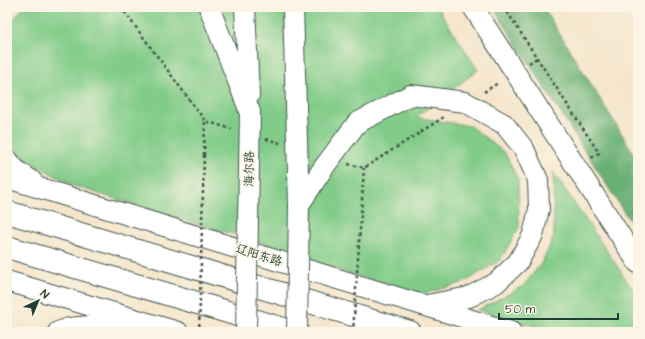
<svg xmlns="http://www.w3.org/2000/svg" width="645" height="339" font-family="'Architects Daughter','LXGW WenKai TC',sans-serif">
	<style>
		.green { fill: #82cc89; stroke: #50845e }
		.forest { fill: #69b075; stroke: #447654 }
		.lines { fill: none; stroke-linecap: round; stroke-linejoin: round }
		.primary-casing { stroke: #3f564b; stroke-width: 22 }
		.highway-casing { stroke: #3f564b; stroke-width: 24 }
		.path { stroke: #3f564b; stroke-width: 2.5; stroke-dasharray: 3 3; stroke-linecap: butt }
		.primary { stroke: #fff; stroke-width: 20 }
		.highway { stroke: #fff; stroke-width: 22 }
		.primary-bridge-casing { stroke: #3f564b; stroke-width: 22; stroke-linecap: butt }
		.path-bridge { stroke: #3f564b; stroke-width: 2.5; stroke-dasharray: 3 3; stroke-linecap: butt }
		.primary-bridge { stroke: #fff; stroke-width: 20 }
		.labels { text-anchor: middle; stroke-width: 4; stroke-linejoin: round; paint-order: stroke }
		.street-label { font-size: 12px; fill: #1f3d34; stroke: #fcf5e5 }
	</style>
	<rect width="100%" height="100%" fill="#fcf5e5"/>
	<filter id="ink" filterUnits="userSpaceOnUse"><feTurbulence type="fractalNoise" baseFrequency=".025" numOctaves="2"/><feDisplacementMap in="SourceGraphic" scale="8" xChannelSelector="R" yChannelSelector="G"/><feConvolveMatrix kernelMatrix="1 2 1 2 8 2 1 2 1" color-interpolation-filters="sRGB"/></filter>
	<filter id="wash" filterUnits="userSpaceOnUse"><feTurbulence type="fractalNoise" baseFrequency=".012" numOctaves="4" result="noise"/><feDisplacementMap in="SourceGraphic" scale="16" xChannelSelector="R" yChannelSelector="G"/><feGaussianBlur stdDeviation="0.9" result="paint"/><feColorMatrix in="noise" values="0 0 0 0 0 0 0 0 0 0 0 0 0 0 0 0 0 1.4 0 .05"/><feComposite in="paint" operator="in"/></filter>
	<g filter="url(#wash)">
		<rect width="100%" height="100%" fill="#f5e5cb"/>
		<path class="green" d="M24,7h413l41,63 -62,47 54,9 35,27 13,27 1,48 -19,32 -35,22 -42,12 -93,-26 -59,-23 -90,-26 -107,-33 -54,-30 -13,-26v-104z
			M553,172l85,125v35h-83l-77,-22 45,-24 18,-22 13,-27z"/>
		<path class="forest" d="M493,7h50l95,153v74z"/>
	</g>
	<g filter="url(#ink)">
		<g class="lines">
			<defs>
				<path id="primary" d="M209,7l41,105
					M245,7l4,88
					M473,7l165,256
					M7,159l9,11 16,11
					M7,178l504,154
					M7,281l171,51
					M427,305l42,-8 27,-14 22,-21 15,-27 6,-26 -1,-29 -14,-31 -20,-25
					M58,332l11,-4 62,-6"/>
				<path id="highway" d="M7,212l403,120
					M7,247l214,63 72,22"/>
			</defs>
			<use href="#primary" class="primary-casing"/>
			<use href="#highway" class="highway-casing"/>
			<path class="path" d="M121,7l84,114 27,8
				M504,7l33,51 62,95 -8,5
				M529,63l8,-5
				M484,92l14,-9
				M266,139l14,4
				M204,155l1,-34
				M348,164l16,4 80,-51
				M362,200l2,-32"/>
			<use href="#primary" class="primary"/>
			<use href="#highway" class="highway"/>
			<defs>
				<path id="primary-bridge" d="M293,7l6,198 -2,127
					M299,205l25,-38 33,-44 54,-28 54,7 39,22
					M246,332l4,-220"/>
			</defs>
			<use href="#primary-bridge" class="primary-bridge-casing"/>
			<path class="path-bridge" d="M199,332l5,-177
				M353,332l9,-132"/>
			<use href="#primary-bridge" class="primary-bridge"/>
		</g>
	</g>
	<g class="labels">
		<g class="street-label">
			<text transform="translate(249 169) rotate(-89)" y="4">海尔路</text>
			<text transform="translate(259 255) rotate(17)" y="4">辽阳东路</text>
		</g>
	</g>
	<rect width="645" height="339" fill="none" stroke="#fcf5e5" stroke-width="24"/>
	<g transform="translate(38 301) rotate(44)" stroke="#fcf5e5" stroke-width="3" paint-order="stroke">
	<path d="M0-3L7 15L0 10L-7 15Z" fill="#1f3d34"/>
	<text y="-6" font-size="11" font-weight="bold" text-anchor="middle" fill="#1f3d34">N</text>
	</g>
	<path d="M499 313v6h119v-6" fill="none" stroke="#1f3d34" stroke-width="2"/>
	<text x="505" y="313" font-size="12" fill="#1f3d34" stroke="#fcf5e5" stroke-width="3" paint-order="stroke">50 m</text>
</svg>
